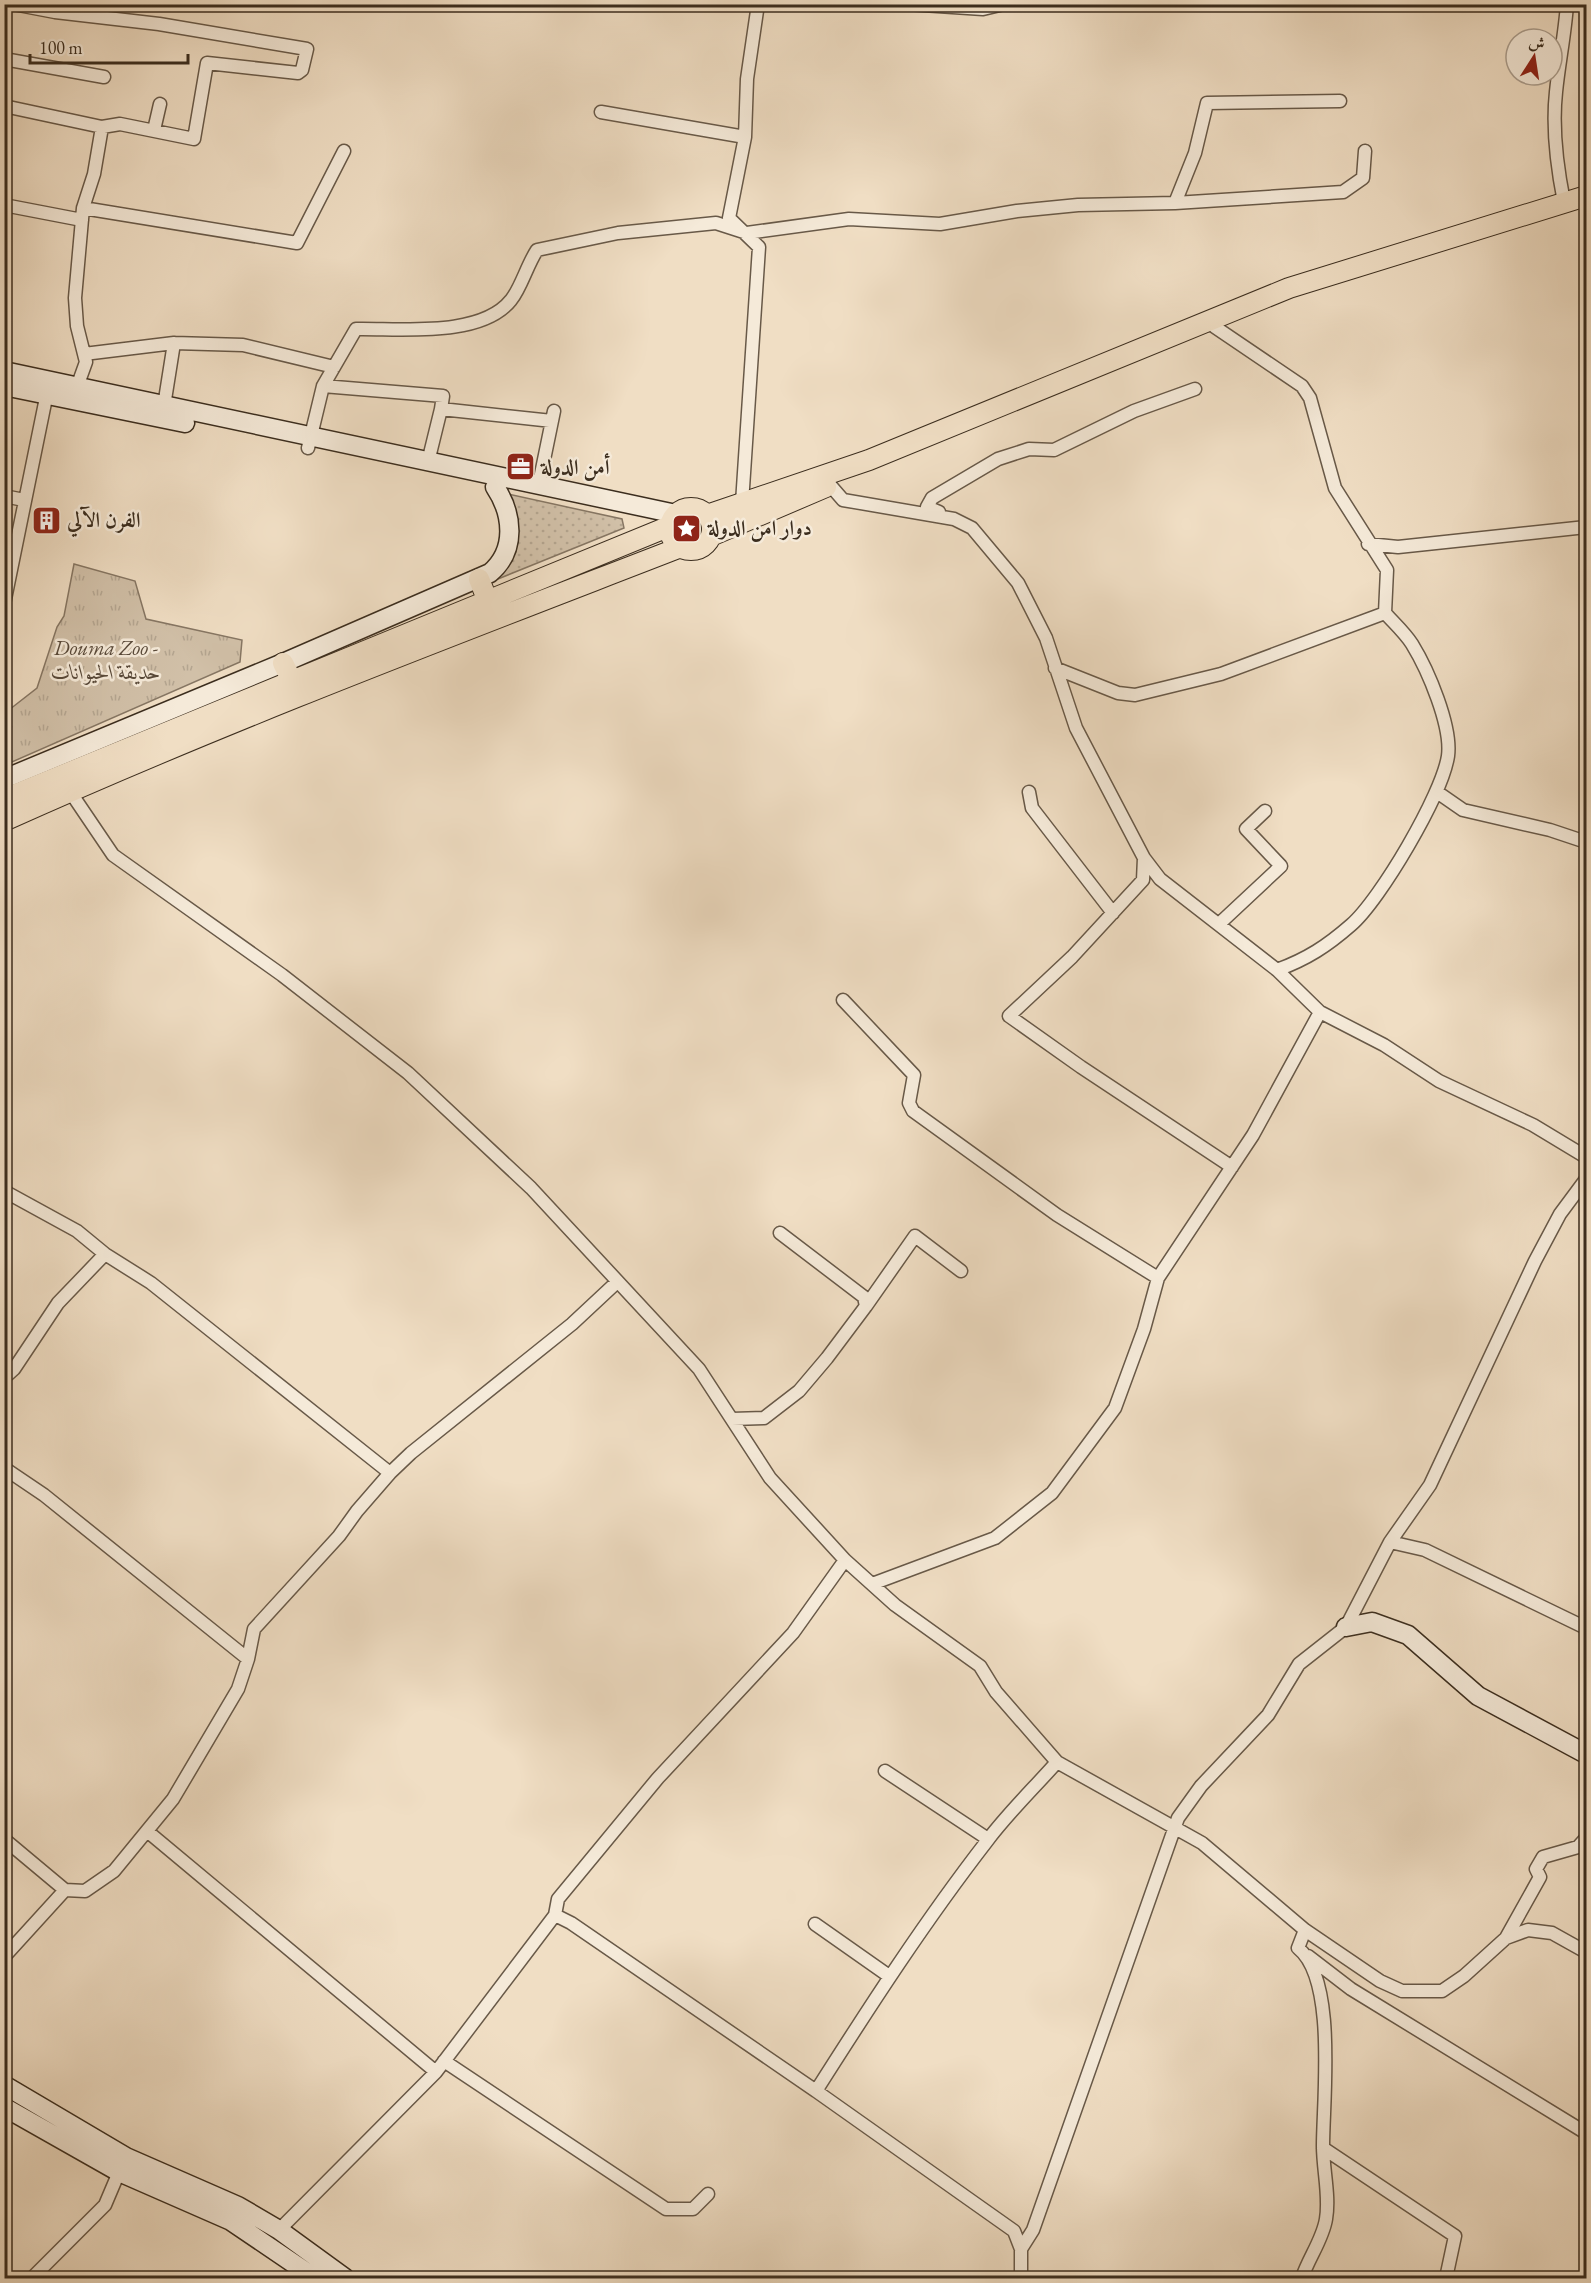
<svg xmlns="http://www.w3.org/2000/svg" width="1591" height="2283" font-family="'EB Garamond',Amiri,serif">
	<style>
		.park { fill: url(#park-tufts); stroke: #867663; stroke-width: 1.5 }
		.garden { fill: url(#garden-dots); stroke: #867663; stroke-width: 1.5 }
		.lines { fill: none; stroke-linecap: round; stroke-linejoin: round }
		.street-casing { stroke: #685948; stroke-width: 15 }
		.secondary-casing { stroke: #3b2d1e; stroke-width: 21 }
		.primary-casing { stroke: #3b2d1e; stroke-width: 22 }
		.street { stroke: #f5ead9; stroke-width: 12 }
		.secondary { stroke: #f5ead9; stroke-width: 18 }
		.primary { stroke: #f0dec4; stroke-width: 20 }
		.labels { text-anchor: middle; stroke-width: 5; stroke-linejoin: round; paint-order: stroke }
		.poi-label { font-size: 21px; font-weight: bold; fill: #3b2d1e; stroke: #f5ead9; text-anchor: start }
		.park-label { font-size: 21px; font-style: italic; fill: #594a3a; stroke: #f5ead9 }
	</style>
	<defs>
		<pattern id="park-tufts" width="24" height="20" patternUnits="userSpaceOnUse" patternTransform="scale(1.5)"><rect width="24" height="20" fill="#d1c0a8"/><path d="M3 7l-1-3M5 7V3M7 7l1-3M15 17l-1-3M17 17v-4M19 17l1-3" fill="none" stroke="#b4a590"/></pattern>
		<pattern id="garden-dots" width="8" height="8" patternUnits="userSpaceOnUse" patternTransform="scale(1.5)"><rect width="8" height="8" fill="#d1c0a8"/><path d="M2 2h.1M6 6h.1" fill="none" stroke="#b4a590" stroke-width="1.8" stroke-linecap="round"/></pattern>
	</defs>
	<rect width="100%" height="100%" fill="#f0dec4"/>
	<filter id="stains"><feTurbulence type="fractalNoise" baseFrequency=".00333" numOctaves="4"/><feColorMatrix values="0 0 0 0 .2 0 0 0 0 .09 0 0 0 0 .02 0 0 0 .5 -.17"/></filter>
	<radialGradient id="worn" r=".72"><stop offset=".6" stop-color="#630" stop-opacity="0"/><stop offset="1" stop-color="#630" stop-opacity=".3"/></radialGradient>
	<path class="park" d="M74,564l61,17 11,38 96,21 -2,22 -235,103v-52l32,-25 20,-61 7,-11z"/>
	<path class="garden" d="M503,493l119,26 2,9 -136,55 12,-13z"/>
	<g class="lines">
		<defs>
			<path id="street" d="M907,4l76,5 21,-5
				M4,59l100,18
				M4,106l98,21 18,-3 74,15 13,-76 91,10 4,-3 5,-21 -148,-25 -104,-12 -42,-8
				M601,112l144,25
				M154,130l6,-26
				M1564,202c-7,-35 -12,-74 -8,-110 3,-30 9,-58 11,-88
				M1175,203l20,-50 12,-50 133,-2
				M4,205l78,15
				M83,208l11,-34 8,-47
				M1209,323l93,63 8,12 25,90 52,82 -2,43c9,10 20,20 27,31 16,26 40,82 36,112 -6,39 -68,144 -97,169 -24,21 -44,34 -74,45
				M84,354l90,-11 69,2 91,22
				M323,386l120,10 -2,13
				M77,387l9,-25 -9,-36 -2,-28 8,-90 214,35 47,-92
				M164,406l10,-63
				M308,448l15,-62 33,-57c44,-1 125,9 155,-29 10,-12 16,-35 26,-50l81,-17 98,-10 31,10 102,-14 91,5 77,-13 61,-6 97,-2 168,-11 20,-14 2,-27
				M428,462l13,-53 111,12
				M539,484l15,-73
				M830,485l13,15 111,19 18,9 46,55 28,55 30,90 68,130 16,21 117,91 43,42 64,33 55,36 94,44 53,32
				M4,496l20,4
				M742,503l17,-256 -30,-29 16,-81 2,-58 11,-75
				M939,512l-12,-5 5,-9 66,-39 31,-10 25,1 80,-39 61,-22
				M1368,544l30,3 188,-20
				M4,604l44,-216
				M1055,668l63,25 17,2 86,-21 164,-61
				M67,787l46,68 169,120 126,98 123,115 168,181 71,109 75,82 50,45 85,61 16,26 61,70 145,81 103,87 75,51 22,10h40l22,-15 42,-38 22,-8 24,3 34,19
				M1029,792l3,16 81,105
				M1437,792l26,18 87,20 36,12
				M1144,858l-1,22 -71,77 -63,59 72,51 151,100
				M1219,924l62,-58 -35,-37 19,-18
				M843,1000l71,75 -5,28 4,8 144,104 101,63
				M4,1191l73,40 28,23 46,29 239,190
				M866,1306l49,-70 46,35
				M4,1378l10,-9 44,-66 47,-49
				M732,1419l32,-1 35,-27 28,-33 39,-52 -2,-9 -84,-64
				M4,1468l40,27 204,164
				M1390,1542l35,8 161,78
				M872,1584l123,-46 57,-45 63,-85 29,-79 14,-51 95,-143 67,-123
				M885,1771l103,68
				M147,1831l289,241
				M4,1839l61,51 20,1 29,-20 59,-72 65,-110 10,-30 6,-30 85,-93 18,-25 33,-38 21,-20 161,-129 45,-42
				M555,1915l16,8 245,168c54,-85 109,-170 171,-250 21,-28 47,-53 70,-79
				M815,1924l74,52
				M1506,1938l34,-61 -4,-8 7,-12 35,-10 8,-9
				M1308,1956l43,33 235,144
				M4,1957l61,-67
				M444,2061l222,148h27l15,-15
				M816,2091l198,140 7,18
				M1323,2148l132,88 -9,42
				M279,2230l157,-158 119,-157 3,-16 100,-121 135,-145 52,-73
				M32,2278l73,-73 14,-33
				M1021,2278v-29l12,-19 145,-412 23,-32 67,-71 31,-51 47,-37 44,-85 40,-57 105,-224 25,-47 26,-35
				M1302,2278c6,-19 21,-39 24,-59 4,-23 -3,-49 -3,-73 0,-47 14,-167 -25,-198l7,-18"/>
			<path id="secondary" d="M4,371l672,143
				M4,386l181,37
				M4,779l279,-116 207,-90c27,-23 23,-59 5,-86
				M1346,1627l26,-5 36,13 70,61 108,58
				M4,2085l122,72 112,49 41,24 66,48
				M4,2107l115,65 112,49 84,57"/>
			<path id="primary" d="M670 529a21 21 0 1 1 42 0a21 21 0 1 1-42 0Z
				M707,515l162,-55 420,-172 297,-92
				M711,536l115,-49
				M479,579l8,20
				M283,663l15,30
				M4,799l666,-273
				M4,821c222,-100 450,-186 677,-274"/>
		</defs>
		<use href="#street" class="street-casing"/>
		<use href="#secondary" class="secondary-casing"/>
		<use href="#primary" class="primary-casing"/>
		<use href="#street" class="street"/>
		<use href="#secondary" class="secondary"/>
		<use href="#primary" class="primary"/>
	</g>
	<defs>
		<symbol id="office-square" viewBox="-11 -11 22 22"><rect x="-9" y="-9" width="18" height="18" rx="4" fill="#8f2418" stroke="#f5ead9"/><path d="M-6-3h4V-5.5h4V-3h4V5H-6ZM-1-4.5V-3h2v-1.5ZM-6 0V1H6V0Z" fill="#fff"/></symbol>
		<symbol id="building-square" viewBox="-11 -11 22 22"><rect x="-9" y="-9" width="18" height="18" rx="4" fill="#8f2418" stroke="#f5ead9"/><path d="M-4-6H4V6H1V3H-1V6H-4ZM-2.5-4.3h1.7v1.8h-1.7ZM.8-4.3h1.7v1.8H.8ZM-2.5-1h1.7V.8h-1.7ZM.8-1h1.7V.8H.8Z" fill="#fff"/></symbol>
		<symbol id="sight-square" viewBox="-11 -11 22 22"><rect x="-9" y="-9" width="18" height="18" rx="4" fill="#8f2418" stroke="#f5ead9"/><path d="M0-6L1.8-2.2L6-1.7L2.9 1.2L3.7 5.4L0 3.3L-3.7 5.4L-2.9 1.2L-6-1.7L-1.8-2.2Z" fill="#fff"/></symbol>
	</defs>
	<g fill-rule="evenodd">
		<use href="#office-square" x="504" y="450" width="33" height="33"/>
		<use href="#building-square" x="30" y="504" width="33" height="33"/>
		<use href="#sight-square" x="670" y="512" width="33" height="33"/>
	</g>
	<g class="labels">
		<g class="poi-label">
			<text x="541" y="474">أمن الدولة</text>
			<text x="67" y="527">الفرن الآلي</text>
			<text x="708" y="535">دوار امن الدولة</text>
		</g>
		<g class="park-label">
			<text x="106" y="655">Douma Zoo -<tspan x="106" dy="24">حديقة الحيوانات</tspan></text>
		</g>
	</g>
	<rect width="1591" height="2283" fill="none" stroke="#f0dec4" stroke-width="24"/>
	<rect x="6" y="6" width="1579" height="2271" fill="none" stroke="#3b2d1e" stroke-width="3"/>
	<rect x="12" y="12" width="1567" height="2259" fill="none" stroke="#3b2d1e" stroke-width="1.5"/>
	<g transform="translate(1534 57) rotate(12)"><circle r="28" fill="#f5ead9" stroke="#ab9e8e" stroke-width="1.5"/>
	<path d="M0-4.5L10 22L0 15L-10 22Z" fill="#8f2418"/>
	<text y="-9" font-size="16" font-weight="bold" text-anchor="middle" fill="#3b2d1e">ش</text>
	</g>
	<path d="M30 54v9h158v-9" fill="none" stroke="#3b2d1e" stroke-width="3"/>
	<text x="39" y="54" font-size="18" fill="#3b2d1e" stroke="#f5ead9" stroke-width="4.5" paint-order="stroke">100 m</text>
	<rect width="100%" height="100%" filter="url(#stains)"/>
	<rect width="100%" height="100%" fill="url(#worn)"/>
</svg>
